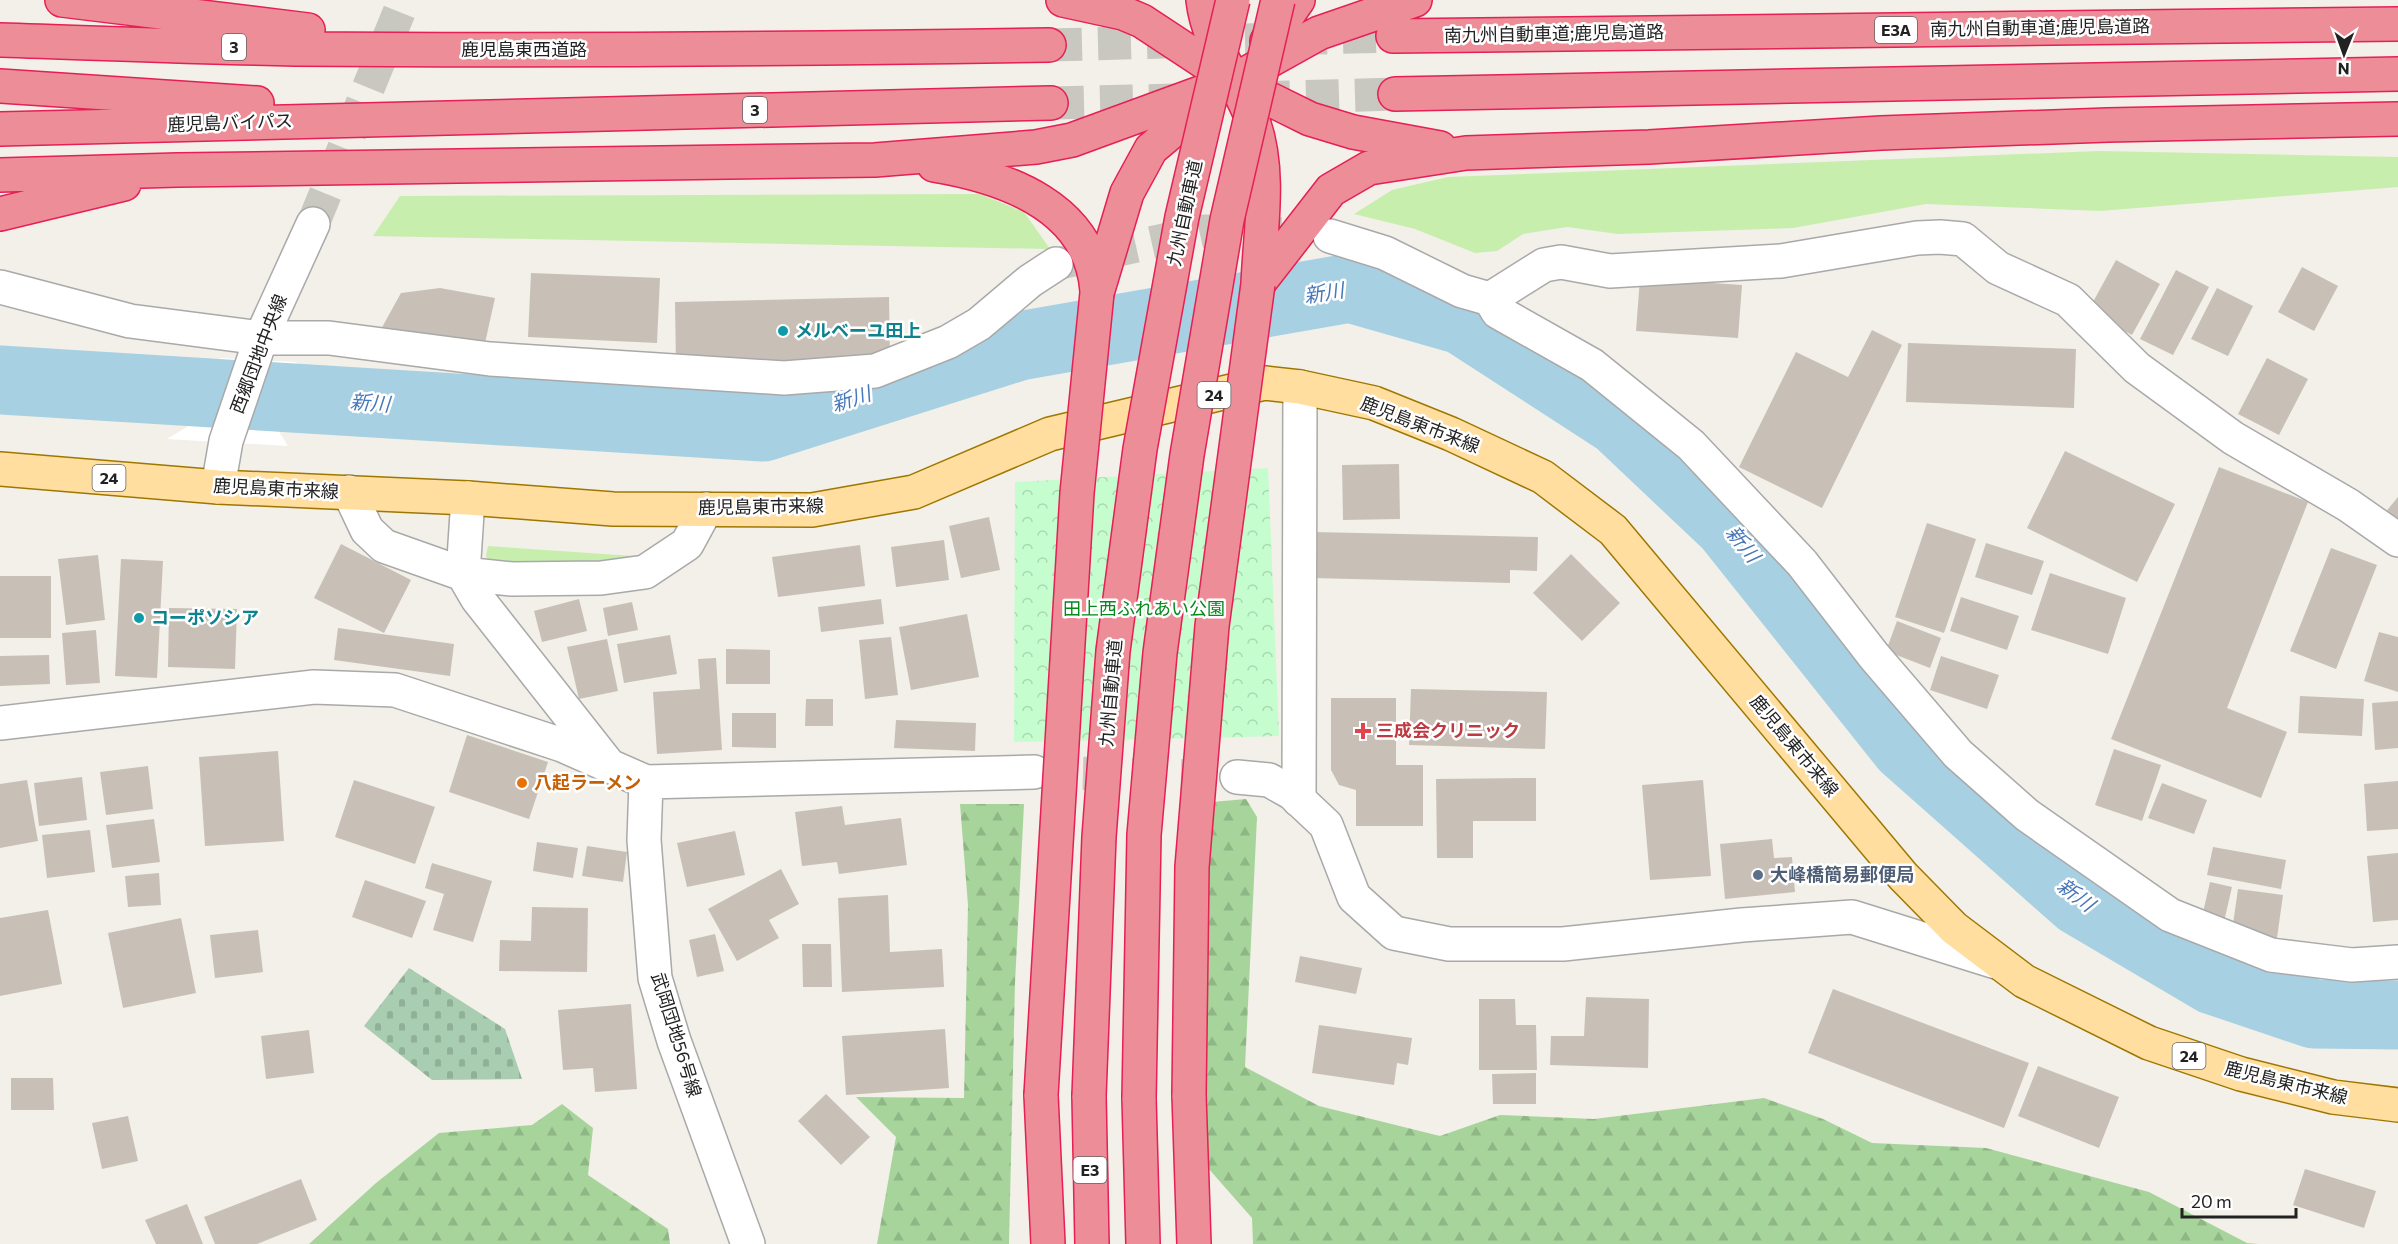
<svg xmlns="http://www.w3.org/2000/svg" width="2398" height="1244" font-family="Commissioner,'Noto Sans JP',sans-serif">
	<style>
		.grass { fill: #c7eeac }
		.forest { fill: url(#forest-firs) }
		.cemetery { fill: url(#cemetery-stones) }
		.park { fill: url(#park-crowns) }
		.pier { fill: #fff }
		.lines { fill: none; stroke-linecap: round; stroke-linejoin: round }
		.river { stroke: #a7d0e2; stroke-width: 69 }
		.building { fill: #c8c0b7 }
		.minor-tunnel { stroke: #c8c7c0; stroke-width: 33; stroke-dasharray: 33 16; stroke-linecap: butt }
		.tertiary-tunnel { stroke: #c8c7c0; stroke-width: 33; stroke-dasharray: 33 16; stroke-linecap: butt }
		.motorway-tunnel { stroke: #c8c7c0; stroke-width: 33; stroke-dasharray: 33 16; stroke-linecap: butt }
		.minor-casing { stroke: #a9a9a9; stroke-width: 36 }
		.tertiary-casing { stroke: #a9a9a9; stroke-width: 36 }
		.primary-casing { stroke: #9f7700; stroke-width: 36 }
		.motorway-casing { stroke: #e61f54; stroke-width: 36 }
		.minor { stroke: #fff; stroke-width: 33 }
		.tertiary { stroke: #fff; stroke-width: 33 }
		.primary { stroke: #ffdea0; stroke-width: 33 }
		.motorway { stroke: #ed8d97; stroke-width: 33 }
		.motorway-bridge-casing { stroke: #e61f54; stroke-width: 36; stroke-linecap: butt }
		.motorway-bridge { stroke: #ed8d97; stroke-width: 33 }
		.culture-dot { fill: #0f9aa8; stroke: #fff; stroke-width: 2 }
		.health-dot { fill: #e0444e; stroke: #fff; stroke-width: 2 }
		.food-dot { fill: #e8710a; stroke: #fff; stroke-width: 2 }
		.service-dot { fill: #5c6f8a; stroke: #fff; stroke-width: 2 }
		.labels { text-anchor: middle; stroke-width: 5; stroke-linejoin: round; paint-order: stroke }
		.shield { fill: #fff; stroke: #646464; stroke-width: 1.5 }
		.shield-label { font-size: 16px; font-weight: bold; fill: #222 }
		.street-label { font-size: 18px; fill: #222; stroke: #fff }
		.culture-label { font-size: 18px; font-weight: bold; fill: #0d838f; stroke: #fff; text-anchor: start }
		.park-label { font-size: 18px; fill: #058a1b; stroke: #fff }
		.health-label { font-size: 18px; font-weight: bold; fill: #be3a42; stroke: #fff; text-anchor: start }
		.food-label { font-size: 18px; font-weight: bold; fill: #c56008; stroke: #fff; text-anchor: start }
		.service-label { font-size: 18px; font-weight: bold; fill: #4e5e75; stroke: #fff; text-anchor: start }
		.water-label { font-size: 20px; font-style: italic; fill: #4777b9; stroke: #fff }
	</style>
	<defs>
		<pattern id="forest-firs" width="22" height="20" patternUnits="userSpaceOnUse" patternTransform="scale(1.5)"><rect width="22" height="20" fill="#a7d49b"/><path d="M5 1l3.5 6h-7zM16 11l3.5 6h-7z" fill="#8fb685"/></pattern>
		<pattern id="cemetery-stones" width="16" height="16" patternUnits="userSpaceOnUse" patternTransform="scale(1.5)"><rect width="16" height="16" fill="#a8cdb0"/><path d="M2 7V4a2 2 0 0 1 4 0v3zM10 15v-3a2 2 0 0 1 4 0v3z" fill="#90b097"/></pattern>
		<pattern id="park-crowns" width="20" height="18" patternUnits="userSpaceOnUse" patternTransform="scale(1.5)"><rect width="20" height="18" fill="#c5fdce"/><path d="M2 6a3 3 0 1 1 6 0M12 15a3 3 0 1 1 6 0" fill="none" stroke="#a9d9b1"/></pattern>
	</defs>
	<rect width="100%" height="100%" fill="#f2f0e8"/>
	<path class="grass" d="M2099,151l299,6v30l-298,24 -174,-7 -133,24 -175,6 -51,-7 -44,7 -26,17 -22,2 -60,-24 -61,-15 38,-24 56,-13z
		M980,194l44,18 26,37 -677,-13 27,-40z
		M488,546l160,11 -44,10 -114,-3 -4,-8z"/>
	<path class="forest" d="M1246,799l11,18 -12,250 74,39 121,30 60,-21 94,4 170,-21 59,21 49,24 114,5 163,44 98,51 11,1h-1005l-1,-26 -44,-50 -5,-111 9,-255z
		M960,804h64l-9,179 -6,261h-132l19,-107 -40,-40 108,1 4,-193z
		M562,1104l31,24 -5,47 80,54 2,15h-361l67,-61 63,-50 93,-8z"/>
	<path class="cemetery" d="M409,968l96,61 17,50 -90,1 -68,-54z"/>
	<path class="park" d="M1268,468l11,268 -265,6 1,-260z"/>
	<path class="pier" d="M220,358l77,4 -24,60 15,24 -121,-7 28,-17z"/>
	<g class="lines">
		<path class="river" d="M0,380l763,47 256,-81 331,-58 112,32 156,101 110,104 177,222 174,154 134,79 101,34 84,1"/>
	</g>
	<path class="building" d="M2116,260l44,24 -28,51 -44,-24z
		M2302,267l36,19 -24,45 -36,-19z
		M2176,270l33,17 -36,68 -33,-16z
		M531,273l129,5 -3,65 -129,-6z
		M1640,278l102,7 -4,53 -102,-7z
		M440,288l55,10 -12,54 -103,-21 21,-38z
		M2217,288l36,18 -25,50 -37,-17z
		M889,297l1,62 -214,6 -1,-63z
		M1872,330l30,15 -80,163 -83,-41 57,-115 52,25z
		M1908,343l168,6 -2,59 -168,-6z
		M2267,358l41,21 -29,56 -41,-21z
		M2065,451l110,53 -38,78 -110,-54z
		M1399,464l1,55 -57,1 -1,-55z
		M2219,467l89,35 -81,206 60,24 -26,66 -150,-59z
		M2398,497v28l-14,-11z
		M989,517l11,53 -39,8 -12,-52z
		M1927,523l49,16 -32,94 -49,-16z
		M1314,532l224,5 -1,34 -27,-1v13l-198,-5z
		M944,540l5,40 -53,7 -5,-40z
		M1986,543l58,18 -12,34 -57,-18z
		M341,544l70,36 -27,53 -70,-35z
		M860,545l5,41 -87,11 -6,-40z
		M2331,548l46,17 -41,104 -46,-18z
		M1571,554l49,49 -38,38 -49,-48z
		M98,555l7,65 -39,5 -8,-66z
		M121,559l42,2 -6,117 -42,-2z
		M2050,573l76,25 -18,56 -77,-24z
		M0,576h51v62h-51z
		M1961,597l58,19 -12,34 -57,-19z
		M579,599l8,32 -45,11 -8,-31z
		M881,599l3,25 -63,8 -3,-25z
		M632,602l6,28 -30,6 -5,-28z
		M169,608l68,1 -2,60 -67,-2z
		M967,614l12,63 -68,13 -12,-63z
		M1897,621l44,17 -11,30 -44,-17z
		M338,628l116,16 -4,32 -116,-16z
		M96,630l4,53 -34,2 -4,-52z
		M2379,632l19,5v55l-34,-11z
		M670,635l7,39 -53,9 -7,-39z
		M891,637l7,58 -33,4 -6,-59z
		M607,639l11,52 -39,8 -12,-52z
		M726,649l44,1v34h-44z
		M49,655l1,29 -50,2v-30z
		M1941,656l58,19 -12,34 -57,-19z
		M716,658l6,92 -65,4 -4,-62 47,-3 -2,-30z
		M1411,689l136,3 -2,57 -136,-4z
		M2300,696l64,3 -2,37 -64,-3z
		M1331,698h65v67h27v61h-67v-36l-17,-5 -8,-15z
		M806,699h27v27h-28z
		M2398,701v47l-23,2 -3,-47z
		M732,713h44v35l-44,-1z
		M896,720l80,3 -1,28 -81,-3z
		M467,735l81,27 -19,57 -80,-27z
		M2114,749l47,16 -19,56 -47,-16z
		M278,751l6,90 -79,5 -6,-89z
		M148,766l5,43 -47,6 -6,-43z
		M82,777l5,43 -48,6 -5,-43z
		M1536,778v43h-63v37h-36l-1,-79z
		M27,780l11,61 -38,7v-64z
		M354,780l81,27 -20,57 -80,-27z
		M1703,780l8,96 -61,4 -8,-95z
		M2398,781v48l-31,2 -3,-47z
		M2162,783l45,17 -13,34 -46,-16z
		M842,806l3,19 56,-7 6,47 -68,9 -2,-12 -35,4 -7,-54z
		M154,819l6,43 -48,6 -6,-43z
		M90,830l5,42 -48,6 -5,-43z
		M735,831l10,44 -58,12 -10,-44z
		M1772,839l2,19 18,-1 3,35 -70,7 -5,-55z
		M537,842l41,6 -5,30 -40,-7z
		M587,846l40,6 -4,30 -41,-6z
		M2213,847l73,13 -5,29 -74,-14z
		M2398,853v67l-25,2 -6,-66z
		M432,863l60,18 -19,61 -40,-12 11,-36 -19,-6z
		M781,869l18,35 -30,16 10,18 -42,23 -29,-52z
		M159,873l2,32 -33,2 -3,-31z
		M365,880l61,21 -14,37 -60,-21z
		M2210,882l22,5 -9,39 -22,-5z
		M2238,889l45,6 -6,43 -45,-7z
		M888,895l2,57 52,-3 2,38 -102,5 -4,-94z
		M532,907l56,1 -1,64 -88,-1 1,-31 31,1z
		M48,910l14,74 -62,12v-78z
		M181,918l15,75 -73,15 -15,-75z
		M258,930l5,42 -48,6 -5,-43z
		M715,934l9,37 -27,6 -8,-37z
		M802,944h29l1,43h-29z
		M1300,956l62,12 -6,26 -61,-12z
		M1833,989l196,74 -25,65 -196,-75z
		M1586,997l63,2 -1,69 -98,-3 1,-29h33z
		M1479,999h36l1,26h20l1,45h-58z
		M631,1004l6,85 -42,3 -2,-24 -30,2 -5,-60z
		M1319,1025l93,13 -4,27 -11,-2 -3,22 -82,-12z
		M945,1029l4,59 -103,7 -4,-59z
		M309,1030l5,43 -48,6 -5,-43z
		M2038,1066l81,31 -20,51 -81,-32z
		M1536,1073v31h-43l-1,-30z
		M11,1078h42l1,32h-43z
		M826,1094l44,43 -29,28 -43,-44z
		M128,1116l10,45 -36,8 -10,-46z
		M2305,1169l71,22 -12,37 -71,-23z
		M301,1179l16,41 -60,24h-42l-11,-27z
		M187,1204l16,40h-47l-11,-24z"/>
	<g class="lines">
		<path class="minor-tunnel" d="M1056,264l148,-33 85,3"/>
		<path class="tertiary-tunnel" d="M313,224l91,-224
			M1034,772l203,5"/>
		<path class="motorway-tunnel" d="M1049,45l344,-9
			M1257,98l138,-4
			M1051,103l124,-3"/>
		<defs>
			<path id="minor" d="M1330,236l55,17 77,38 28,8 54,-34 17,-3 49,9 171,-10 136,-23 23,-1 23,2 35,29 70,32 69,68 96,70 115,67 50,35
				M0,287l130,34 131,17h68l161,21 294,19 91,-7 73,-29 31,-18 51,-43 26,-17
				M1490,299l8,13 94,53 99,80 111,118 72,93 84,98 69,61 143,100 101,40 81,10 46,-3
				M349,492l18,38 17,16 79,28 49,5 89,-1 44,-6 42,-28 19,-35
				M468,498l-5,76 14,24 130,165
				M0,723l314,-36 81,3 167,55 84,37
				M1299,800l1,-413"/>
			<path id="tertiary" d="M218,487l8,-46 35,-103 52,-114
				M1237,777l32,3 23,13 34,32 28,72 40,36 55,11h114l179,-19 110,-8 144,45
				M748,1244l-74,-203 -19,-63 -11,-138 2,-58 388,-10"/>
			<path id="primary" d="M0,469l218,18 250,11 145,11 199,1 102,-18 136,-58 215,-51 35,4 74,16 77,31 92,43 70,53 290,346 51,52 70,53 125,62 92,31 92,23 65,8"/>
			<path id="motorway" d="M62,0l246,30
				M1063,0l60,13 19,8 91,60 77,38 43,13 87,16
				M1203,0c5,45 36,82 51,124 17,50 6,108 4,160
				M1393,36l1005,-12
				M0,40c98,3 197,7 295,9 251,2 503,0 754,-4
				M1267,41l18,-22 13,-19
				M0,86l257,17
				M1395,94l1003,-20
				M0,129l1051,-26
				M934,165c72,12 157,42 163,126
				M0,175l178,-5 697,-10 161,-13 36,-7 161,-59 86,-48 96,-33
				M0,214l124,-30
				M1258,284l73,-94 38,-22 97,-15 183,-6 232,-14 227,-8 290,-6
				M1097,293l30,-100 24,-44 59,-50
				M1041,1095l7,149
				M1189,1095l5,149
				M1089,1096l3,148
				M1139,1098l4,146"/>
		</defs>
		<use href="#minor" class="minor-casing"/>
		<use href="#tertiary" class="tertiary-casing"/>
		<use href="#primary" class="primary-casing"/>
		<use href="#motorway" class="motorway-casing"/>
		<use href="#minor" class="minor"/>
		<use href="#tertiary" class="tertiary"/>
		<use href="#primary" class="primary"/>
		<use href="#motorway" class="motorway"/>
		<defs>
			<path id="motorway-bridge" d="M1041,1095l36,-602 20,-200
				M1189,1095l3,-228 20,-241 46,-342
				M1089,1096l10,-259 14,-186 27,-202 42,-232 51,-217
				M1139,1098l5,-263 16,-182 27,-198 40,-235 51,-220"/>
		</defs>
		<use href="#motorway-bridge" class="motorway-bridge-casing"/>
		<use href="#motorway-bridge" class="motorway-bridge"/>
	</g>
	<g class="culture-dot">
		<circle cx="783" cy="331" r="6"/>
		<circle cx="139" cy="618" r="6"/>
	</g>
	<path class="health-dot" d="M1360 722h6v6h6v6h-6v6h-6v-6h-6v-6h6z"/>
	<circle class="food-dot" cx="522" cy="783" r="6"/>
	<circle class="service-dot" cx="1758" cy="875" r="6"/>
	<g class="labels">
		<g class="shield">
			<rect x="1875" y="17" width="42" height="26" rx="4.5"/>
			<rect x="222" y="34" width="24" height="26" rx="4.5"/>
			<rect x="743" y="97" width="24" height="26" rx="4.5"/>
			<rect x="1197.5" y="382" width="33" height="26" rx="4.5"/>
			<rect x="92.5" y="465" width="33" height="26" rx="4.5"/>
			<rect x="2172.5" y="1043" width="33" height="26" rx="4.5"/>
			<rect x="1073.5" y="1157" width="33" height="26" rx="4.5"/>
		</g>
		<g class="shield-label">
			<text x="1896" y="36">E3A</text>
			<text x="234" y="53">3</text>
			<text x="755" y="116">3</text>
			<text x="1214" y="401">24</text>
			<text x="109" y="484">24</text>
			<text x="2189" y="1062">24</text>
			<text x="1090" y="1176">E3</text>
		</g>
		<g class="street-label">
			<text transform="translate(2040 28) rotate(-1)" y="6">南九州自動車道;鹿児島道路</text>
			<text transform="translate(1554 34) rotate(-1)" y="6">南九州自動車道;鹿児島道路</text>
			<text x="524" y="56">鹿児島東西道路</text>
			<text transform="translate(230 123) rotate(-2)" y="6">鹿児島バイパス</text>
			<text transform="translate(1185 213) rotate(-78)" y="6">九州自動車道</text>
			<text transform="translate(259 354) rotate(-69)" y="6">西郷団地中央線</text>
			<text transform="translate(1420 425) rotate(21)" y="6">鹿児島東市来線</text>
			<text transform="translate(276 489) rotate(3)" y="6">鹿児島東市来線</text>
			<text transform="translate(761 507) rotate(-1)" y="6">鹿児島東市来線</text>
			<text transform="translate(1111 693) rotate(-85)" y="6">九州自動車道</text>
			<text transform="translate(1794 746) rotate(50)" y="6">鹿児島東市来線</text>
			<text transform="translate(676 1035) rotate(73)" y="6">武岡団地56号線</text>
			<text transform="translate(2286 1083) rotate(14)" y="6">鹿児島東市来線</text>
		</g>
		<g class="culture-label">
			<text x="795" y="337">メルベーユ田上</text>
			<text x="151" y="624">コーポソシア</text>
		</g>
		<g class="park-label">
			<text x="1144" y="615">田上西ふれあい公園</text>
		</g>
		<g class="health-label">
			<text x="1376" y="737">三成会クリニック</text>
		</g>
		<g class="food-label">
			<text x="534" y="789">八起ラーメン</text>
		</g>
		<g class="service-label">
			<text x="1770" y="881">大峰橋簡易郵便局</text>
		</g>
		<g class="water-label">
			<text transform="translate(1324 293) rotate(-9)" y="7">新川</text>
			<text transform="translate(851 399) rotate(-18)" y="7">新川</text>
			<text transform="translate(370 403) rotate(4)" y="7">新川</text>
			<text transform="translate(1743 544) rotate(51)" y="7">新川</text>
			<text transform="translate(2076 895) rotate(37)" y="7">新川</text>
		</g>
	</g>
	<g transform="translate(2344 54) rotate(181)" stroke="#ffffff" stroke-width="4.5" paint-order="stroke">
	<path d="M0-4.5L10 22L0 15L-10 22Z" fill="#222222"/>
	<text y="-9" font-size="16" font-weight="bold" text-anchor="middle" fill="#222222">N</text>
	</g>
	<path d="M2182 1208v9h114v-9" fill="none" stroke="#222222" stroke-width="3"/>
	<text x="2191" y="1208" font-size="18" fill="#222222" stroke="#ffffff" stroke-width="4.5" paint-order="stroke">20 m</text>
</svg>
